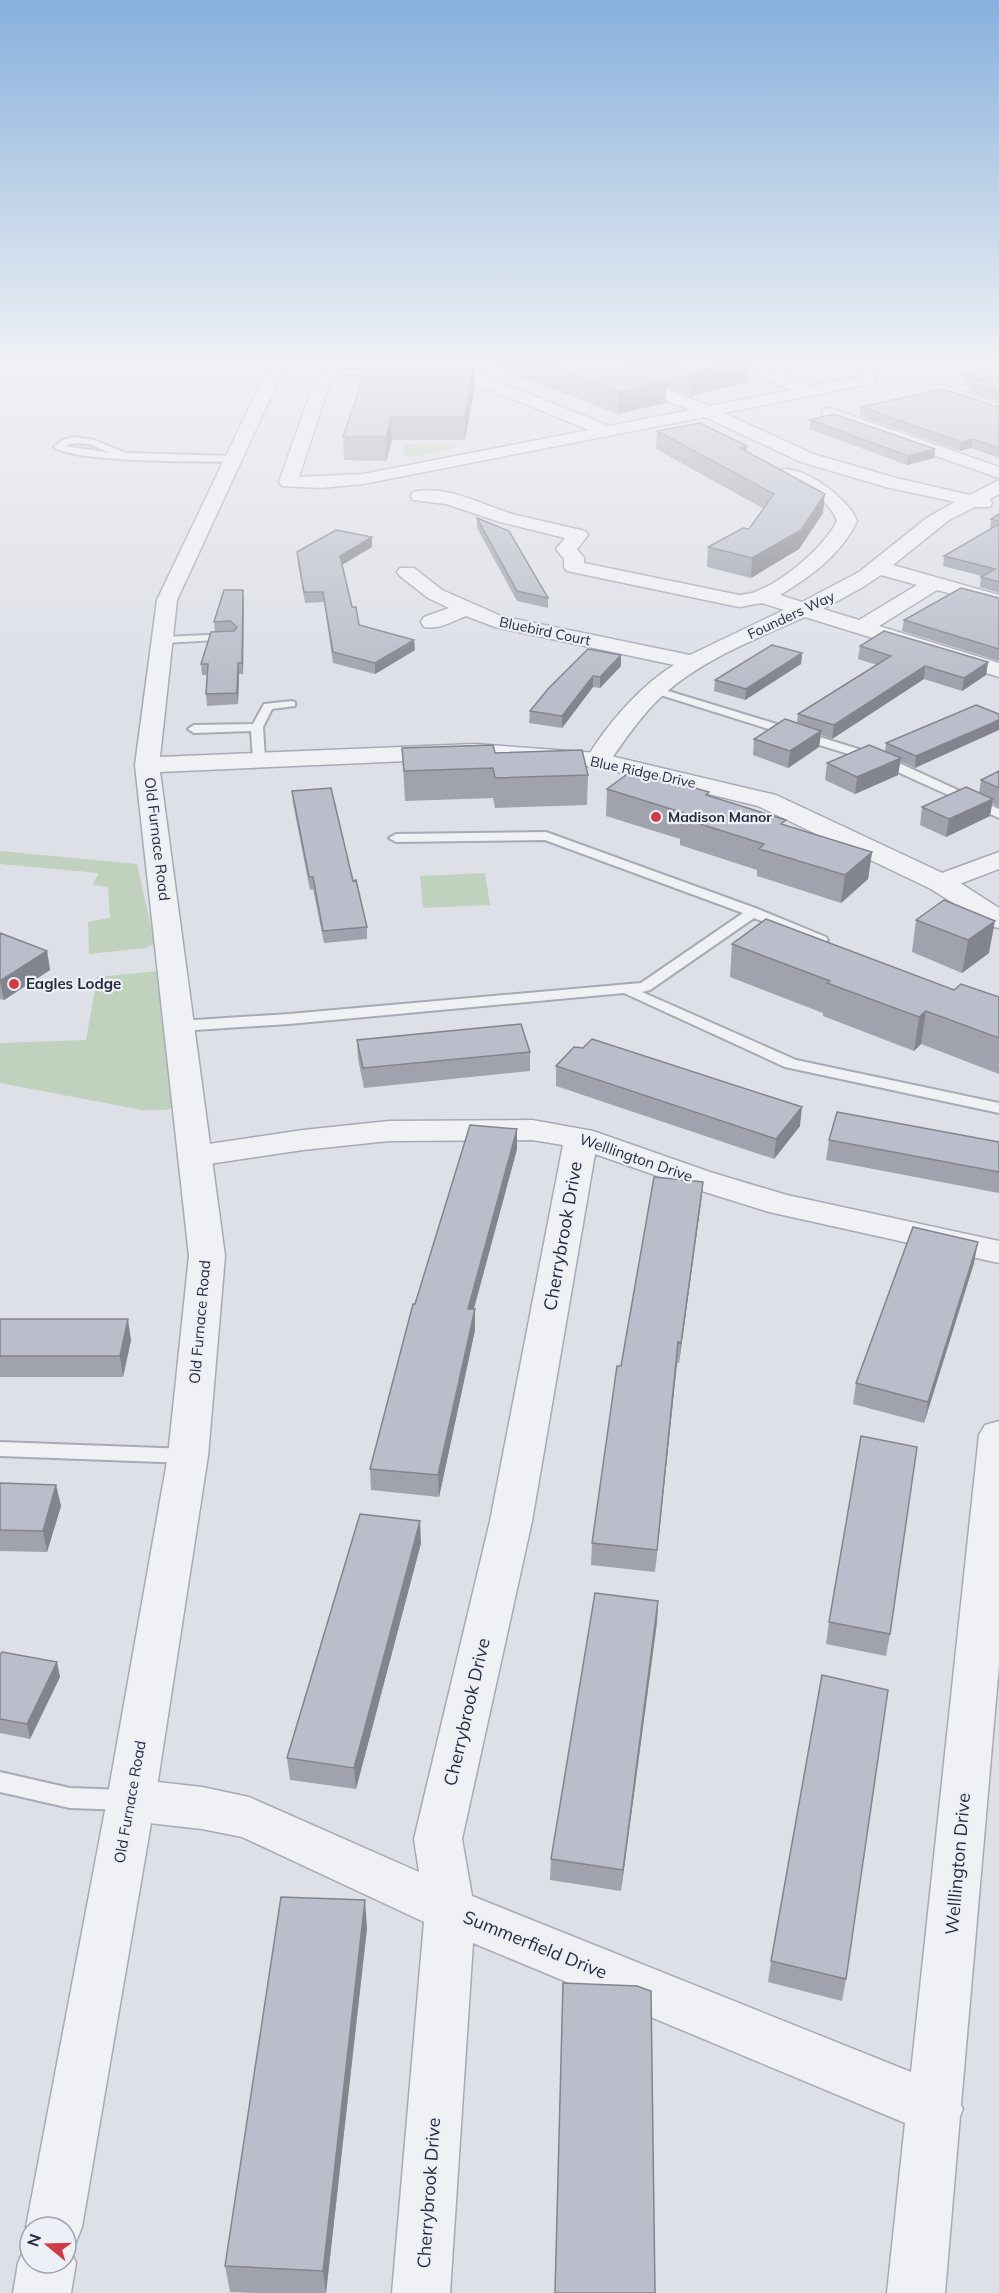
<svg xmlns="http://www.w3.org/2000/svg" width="999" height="2293" font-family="Mulish,sans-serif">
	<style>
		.green { fill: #c0d2bd }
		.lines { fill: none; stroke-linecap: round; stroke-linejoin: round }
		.service-casing { stroke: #a6aab4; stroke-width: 4 }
		.minor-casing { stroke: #a6aab4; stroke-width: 3 }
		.tertiary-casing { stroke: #a6aab4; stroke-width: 3 }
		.service { fill: #eff1f5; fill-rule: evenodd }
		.minor { fill: #eff1f5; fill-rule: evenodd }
		.tertiary { fill: #eff1f5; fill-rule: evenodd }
		.wall { fill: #a0a3ae }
		.shaded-wall { fill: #82858d }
		.building { fill: #babeca; stroke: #82858d; stroke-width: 1.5 }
		.poi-dot { fill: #d33b43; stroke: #eceff5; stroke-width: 2 }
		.labels { text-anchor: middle; stroke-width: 4.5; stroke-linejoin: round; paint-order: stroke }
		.far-street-label { font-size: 14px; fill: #262c3e; stroke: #eceff5 }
		.far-poi-label { font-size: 14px; font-weight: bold; fill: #262c3e; stroke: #eceff5; text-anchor: start }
		.street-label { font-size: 15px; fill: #262c3e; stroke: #eceff5 }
		.poi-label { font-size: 15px; font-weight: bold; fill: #262c3e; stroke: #eceff5; text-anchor: start }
		.near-street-label { font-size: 18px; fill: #262c3e; stroke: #eceff5 }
	</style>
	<rect width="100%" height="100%" fill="#dde0e7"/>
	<path class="green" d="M405,444l51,1 -2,4 -43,8 -9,-2z
		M0,851l137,13 18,80 -11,4 -55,6 -1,-32 22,-4 -2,-31 -16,-2 7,-12 -99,-9z
		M485,873l5,32 -67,3 -3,-32z
		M158,971l27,134 -20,5h-23l-142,-27v-40l86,-3 11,-63z"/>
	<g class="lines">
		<defs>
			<path id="service" d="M335,370h50l4,2 -4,2h-53l-1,-2z
				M74,437l20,3 32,13 107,3 4,3 -4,3c-34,-1 -157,1 -179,-15l8,-7zM74,443l15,1 21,9 -45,-7z
				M231,634l5,3 -1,2 -72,4 -5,-3 5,-3z
				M655,687l233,71 111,51v9l-119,-54 -229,-72 -2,-2z
				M291,701l4,1v4l-23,3 -9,18 2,32 -2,3 -4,1 -6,-4 -2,-28 -57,2 -6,-4 6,-4 59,-1 11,-20z
				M546,832l212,77 68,28 2,3 -7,4 -5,-1 -62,-25 -104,72 -8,2 154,68 203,43v10l-214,-46 -161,-74 -335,31 -109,7 -8,-5 8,-5 109,-7 352,-31 102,-70 -198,-73 -149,2 -7,-4 7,-4z
				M0,1442l188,7 7,2 3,5 -3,5 -7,2 -188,-7z
				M0,1772l70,16 57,2 8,3 4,7 -4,7 -8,3 -57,-2 -70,-16z"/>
			<path id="minor" d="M340,362h19l-29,20 -31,95 64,-3 226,-44 -143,-58 -27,-7 -2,-3 40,3 152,61 81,-16 -112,-45 -2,-3h23l110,44 83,-16 -61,-25 -2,-3h23l59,24 48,-9 -8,-15h16l9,18 -2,3 -150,30 89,41 83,24 74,17 29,-15v14l-9,5 2,4 -2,4h-15l-26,13 -56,45 106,30v12l-62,-17 -58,36 120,37v14l-194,-60c-49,22 -100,41 -141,77 -22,20 -40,47 -57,71l-9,2 -9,-2 -3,-5c19,-34 55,-75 88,-95l-179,-38 -29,-11c-13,5 -27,14 -42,11l-3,-5 3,-5 25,-9 -21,-10 -28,-22 -3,-4 3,-4h14l28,22 59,26 189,39 94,-45 -22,-7 -23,4 -172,-36 -3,-4v-8l-8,-10 9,-11 -65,-16 -54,-18 -33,-4 -2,-4 2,-4c32,-8 70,13 99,22 24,6 49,11 73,17l3,4 -11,14 7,9v5l155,32c6,-1 13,-1 18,-4 27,-10 68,-45 80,-70 -8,-24 -37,-33 -57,-43l-3,-4 3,-4c23,-6 69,29 77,51 -16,34 -46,55 -77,74l22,7 57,-30 69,-55 27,-15 -69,-15 -85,-25 -96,-45 -342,67 -43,4 -38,-2 -3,-4 36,-102zM881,575l36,10 -58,35 -36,-11 40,-22z
				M938,384l61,20v11l-67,-23 -2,-3 2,-3z
				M830,408l169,59v11l-175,-61 -2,-4 2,-4z
				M999,852v17l-58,22 -10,-2 -4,-6 4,-6z
				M532,1120l61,11 117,41 77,23 212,46v22l-230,-51 -83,-26 -91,-32 -63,367 -70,318 10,57 439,176 68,-637 6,-10 14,-4v244l-38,440 2,4 -3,7 -15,177h-58l18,-170 -432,-180 -23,350h-58l32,-371 -182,-85 -40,-8 -71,-8 -17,-6 -7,-15 7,-15 17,-6 71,8 47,10 170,75 -5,-33 76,-318 73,-376 -31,-5 -143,1 -86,9 -108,16 -12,-3 -5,-7 5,-7 12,-3 108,-16 86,-9z"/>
			<path id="tertiary" d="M271,362h16l-110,238 -17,157 315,-13 123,9 178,42 175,82 48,31v20l-10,-2 -58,-37 -173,-83 -160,-39 -123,-9 -315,14 65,484 -17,200 -53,344 -73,427 -8,20 -4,2 6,14 -5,30h-58l5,-30 9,-20 3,-2v22h36v-36h-36v11l-4,-11 81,-427 61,-344 21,-200 -54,-491 22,-165z"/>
		</defs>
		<use href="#service" class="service-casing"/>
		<use href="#minor" class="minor-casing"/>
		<use href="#tertiary" class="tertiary-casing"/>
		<use href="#service" class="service"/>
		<use href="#minor" class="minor"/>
		<use href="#tertiary" class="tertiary"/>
	</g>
	<path class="wall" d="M482,362h268l-2,20 -57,14 -25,-10 -1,17 -47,11z
		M474,364l1,22 -10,54h-73l-6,21 -42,-1 -1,-23z
		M999,367v35l-30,-10 1,-6 -6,-2 1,-9z
		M861,407h138v51l-28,-10 -11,3 -100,-35z
		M810,420l125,29 -1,9 -27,7 -98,-36z
		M657,431l90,15v6l76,61 -24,36 -48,29 -44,-11 1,-20 41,-18 15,-20 -108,-60z
		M999,514v79l-19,-6 1,-10 1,-1 -39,-10 1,-10 46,-27 1,-10z
		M477,518l71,80v10l-31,-7 -40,-73z
		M372,537v10l-30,18 10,42 7,18 55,15 1,10 -40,24 -42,-11 -9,-61 -19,1 -7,-40 -1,-11z
		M999,598v63l-97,-30 2,-11z
		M244,600l-1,74h-4l-1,30 -31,2 -1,-12 1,-19h-5l-1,-11 14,-32 -1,-10z
		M860,646l128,16 -2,13 -24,16 -38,-12 -92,60 -11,-4 -2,12 -31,21 -35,-13 1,-16 43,-16 1,-9 79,-49 -19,-6z
		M802,653l-1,11 -56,36 -31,-9 1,-11z
		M621,655v11l-21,22 -7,-1 -31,41 -33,-5 1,-12z
		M976,705l-61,63 -15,-7 -2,14 -43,19 -30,-14 2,-17 58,-11 1,-9z
		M402,748l93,5 93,22 -1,30 -92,3 -2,-10 -88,3z
		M999,771v36l-7,-4 -2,13 -44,21 -26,-12 2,-18 57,-14 2,-13z
		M607,789l102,6 77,30 86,27 -4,27 -27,24 -84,-27v-6l-77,-25v-6l-74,-23z
		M292,791l75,136v12l-43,4 -11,-54 -3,1 -17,-87z
		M944,900l45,53 -27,20 -50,-21 4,-32z
		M0,933l47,18 3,19 -46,30 -4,-1z
		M732,944l222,46 45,7v77l-78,-30 -7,7 -91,-35v-3l-93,-36z
		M357,1040l173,12v19l-166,17 -6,-29z
		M556,1066l244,60 -26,33 -218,-73z
		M829,1140l170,2v51l-173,-33z
		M517,1149l-43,160 1,21 -36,167 -68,-7 -1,-21 45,-165z
		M703,1182l-2,20 -22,161h-2l-22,209 -64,-7 1,-22 29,-177z
		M974,1263l-50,160 -71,-19 3,-21z
		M0,1319l131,21 -8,37h-123z
		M0,1483l56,2 5,21 -14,46 -47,-1z
		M421,1543l-65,246 -66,-9 -3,-22z
		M658,1601l-1,21 -36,269 -71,-11 1,-21z
		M829,1622l61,12 -4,22 -60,-12z
		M0,1655l60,22 -30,62 -30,-6z
		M367,1928l-41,365h-71l-25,-1 -5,-26z
		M771,1961l75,18 -4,22 -74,-19z"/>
	<path class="shaded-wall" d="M743,362h7l-2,20 -57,14 1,-22z
		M474,364l1,22 -10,54v-23z
		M667,380l-2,23 -47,11 1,-22z
		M391,417l1,23 -6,21v-24z
		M973,439l-2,9 -11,3 1,-9z
		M747,446l-1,19 -6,-17z
		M935,449l-1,9 -27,7 1,-9z
		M825,494l-2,19 -24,36 -48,29 1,-20z
		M372,537v10l-32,19v-10z
		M243,590l1,10 -1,74 -1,-11z
		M414,640l1,10 -40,24v-11z
		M802,653l-1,11 -56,36 1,-11z
		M621,655v11l-21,22v-11z
		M988,662l-2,13 -24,16 2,-13z
		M238,663l1,11 -1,30 -1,-11z
		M925,666l-1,13 -92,60 2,-14z
		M593,676v11l-31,41v-12z
		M999,720v10l-84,38 1,-12z
		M821,731l-2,16 -31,21 2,-17z
		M901,758l-3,17 -43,19 2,-17z
		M993,799l-3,17 -44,21 3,-18z
		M872,852l-4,27 -27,24 4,-28z
		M995,921l-6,32 -27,20 6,-33z
		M47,951l3,19 -46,30 -4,-19z
		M926,1011l-5,33 -7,7 5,-34z
		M802,1107l-2,19 -26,33 2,-20z
		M517,1129v20l-49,181v-21z
		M703,1182l-2,20 -22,161 2,-20z
		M978,1242l-4,21 -50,160 4,-21z
		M475,1309v21l-36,167 -1,-22z
		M128,1319l3,21 -8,37 -3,-21z
		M678,1342l-1,21 -22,209 2,-22z
		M56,1485l5,21 -14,46 -4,-21z
		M420,1521l1,22 -65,246 -2,-21z
		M658,1601l-1,21 -36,269 2,-21z
		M57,1662l3,15 -30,62 -3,-15z
		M365,1900l2,28 -41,365 -3,-22z"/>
	<path class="building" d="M368,362h101l5,2 -9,53h-74l-5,20h-43z
		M540,362h80l47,18 -48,12z
		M661,362h82l-51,12z
		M999,367v26l-29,-10 12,-2 -17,-6z
		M943,389l56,18v41l-26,-9 -12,3 -100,-35z
		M834,414l101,35 -27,7 -98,-36z
		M700,423l47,23 -7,2 85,46 -24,36 -49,28 -44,-11 35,-19 6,1 25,-35 -117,-63z
		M999,514v7l-8,-2z
		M477,518l32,13 39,67 -31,-7z
		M999,524v58l-18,-5 14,-8 -51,-13z
		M336,530l36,7 -32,19 12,51h4l3,18 55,15 -39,23 -42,-11 -10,-60h-19l-7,-40z
		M961,588l38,10v51l-95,-29z
		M224,590h19l-1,73h-4l-1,30 -31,1 2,-30h-7l10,-32 23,-1 3,-4 -7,-6 -16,1z
		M884,631l104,31 -24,16 -39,-12 -91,59 -36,-11 93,-58 -31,-10z
		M772,645l30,8 -56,36 -31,-9z
		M588,649l33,6 -21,22 -7,-1 -31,40 -32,-5 18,-22z
		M976,705l23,9v6l-83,36 -30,-13z
		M785,719l36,12 -31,20 -36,-12z
		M493,745l2,8 87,-3 6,25 -93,3 -2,-10 -89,3 -2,-23z
		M869,745l32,13 -44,19 -30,-14z
		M633,770l76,22 -3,3 80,25 -5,4 91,28 -27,23 -86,-26 5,-5 -83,-26 6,-4 -80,-25z
		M999,771v17l-18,-8z
		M966,787l27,12 -44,20 -27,-12z
		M331,788l22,93 3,-1 11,47 -44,4 -10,-54h-4l-17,-86z
		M944,900l51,21 -27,19 -52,-20z
		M766,919l188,71 7,-6 38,13v41l-73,-27 -7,6 -92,-34 3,-2 -98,-37z
		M0,933l47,18 -47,30z
		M521,1024l9,28 -167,16 -6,-28z
		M592,1039l210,68 -26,32 -220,-73 18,-19 9,1z
		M837,1112l162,30v30l-170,-32z
		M470,1125l47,4 -49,180h7l-37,166 -68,-6 43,-165h2z
		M654,1177l49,5 -22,161 -3,-1 -21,208 -65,-7 25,-177h4z
		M913,1227l65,15 -50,160 -72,-19z
		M0,1319h128l-8,37h-120z
		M861,1436l56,11 -27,187 -61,-12z
		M0,1483l56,2 -13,46 -43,-1z
		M360,1514l60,7 -66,247 -67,-10z
		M595,1593l63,8 -35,269 -72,-11z
		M2,1652l55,10 -30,62 -27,-5v-64z
		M822,1675l66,15 -42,289 -75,-18z
		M281,1897l84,3 -42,371 -98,-5z
		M563,1983l74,3 14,5 4,302h-100z"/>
	<linearGradient id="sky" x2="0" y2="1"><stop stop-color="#87b0dc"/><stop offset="0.53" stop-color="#f0f1f4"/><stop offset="1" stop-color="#f0f1f4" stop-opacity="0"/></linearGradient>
	<rect width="999" height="683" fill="url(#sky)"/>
	<g class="poi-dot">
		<circle cx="656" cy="817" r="6"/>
		<circle cx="14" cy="984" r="6"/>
	</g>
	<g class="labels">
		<g class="far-street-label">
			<text transform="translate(791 615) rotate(-25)" y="5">Founders Way</text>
			<text transform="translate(545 631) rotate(12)" y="5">Bluebird Court</text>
			<text transform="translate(643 772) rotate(12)" y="5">Blue Ridge Drive</text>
		</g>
		<g class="far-poi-label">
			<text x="668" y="822">Madison Manor</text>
		</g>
		<g class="street-label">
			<text transform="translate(157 839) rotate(83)" y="5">Old Furnace Road</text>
			<text transform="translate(636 1158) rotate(19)" y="5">Welllington Drive</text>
			<text transform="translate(200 1322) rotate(-85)" y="5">Old Furnace Road</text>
			<text transform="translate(130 1802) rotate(-80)" y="5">Old Furnace Road</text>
		</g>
		<g class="poi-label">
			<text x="26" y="989">Eagles Lodge</text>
		</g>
		<g class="near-street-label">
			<text transform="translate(563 1236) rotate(-80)" y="6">Cherrybrook Drive</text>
			<text transform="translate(467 1712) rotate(-77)" y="6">Cherrybrook Drive</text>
			<text transform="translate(958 1864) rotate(-85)" y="6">Welllington Drive</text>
			<text transform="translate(535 1945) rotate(22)" y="6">Summerfield Drive</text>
			<text transform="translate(429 2193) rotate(-86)" y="6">Cherrybrook Drive</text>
		</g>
	</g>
	<g transform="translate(48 2245) rotate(289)"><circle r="28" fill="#eceff5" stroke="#9da1ac" stroke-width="1.5"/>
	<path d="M0-4.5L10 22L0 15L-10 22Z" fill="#d33b43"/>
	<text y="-9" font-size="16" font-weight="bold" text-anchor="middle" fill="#262c3e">N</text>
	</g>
</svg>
